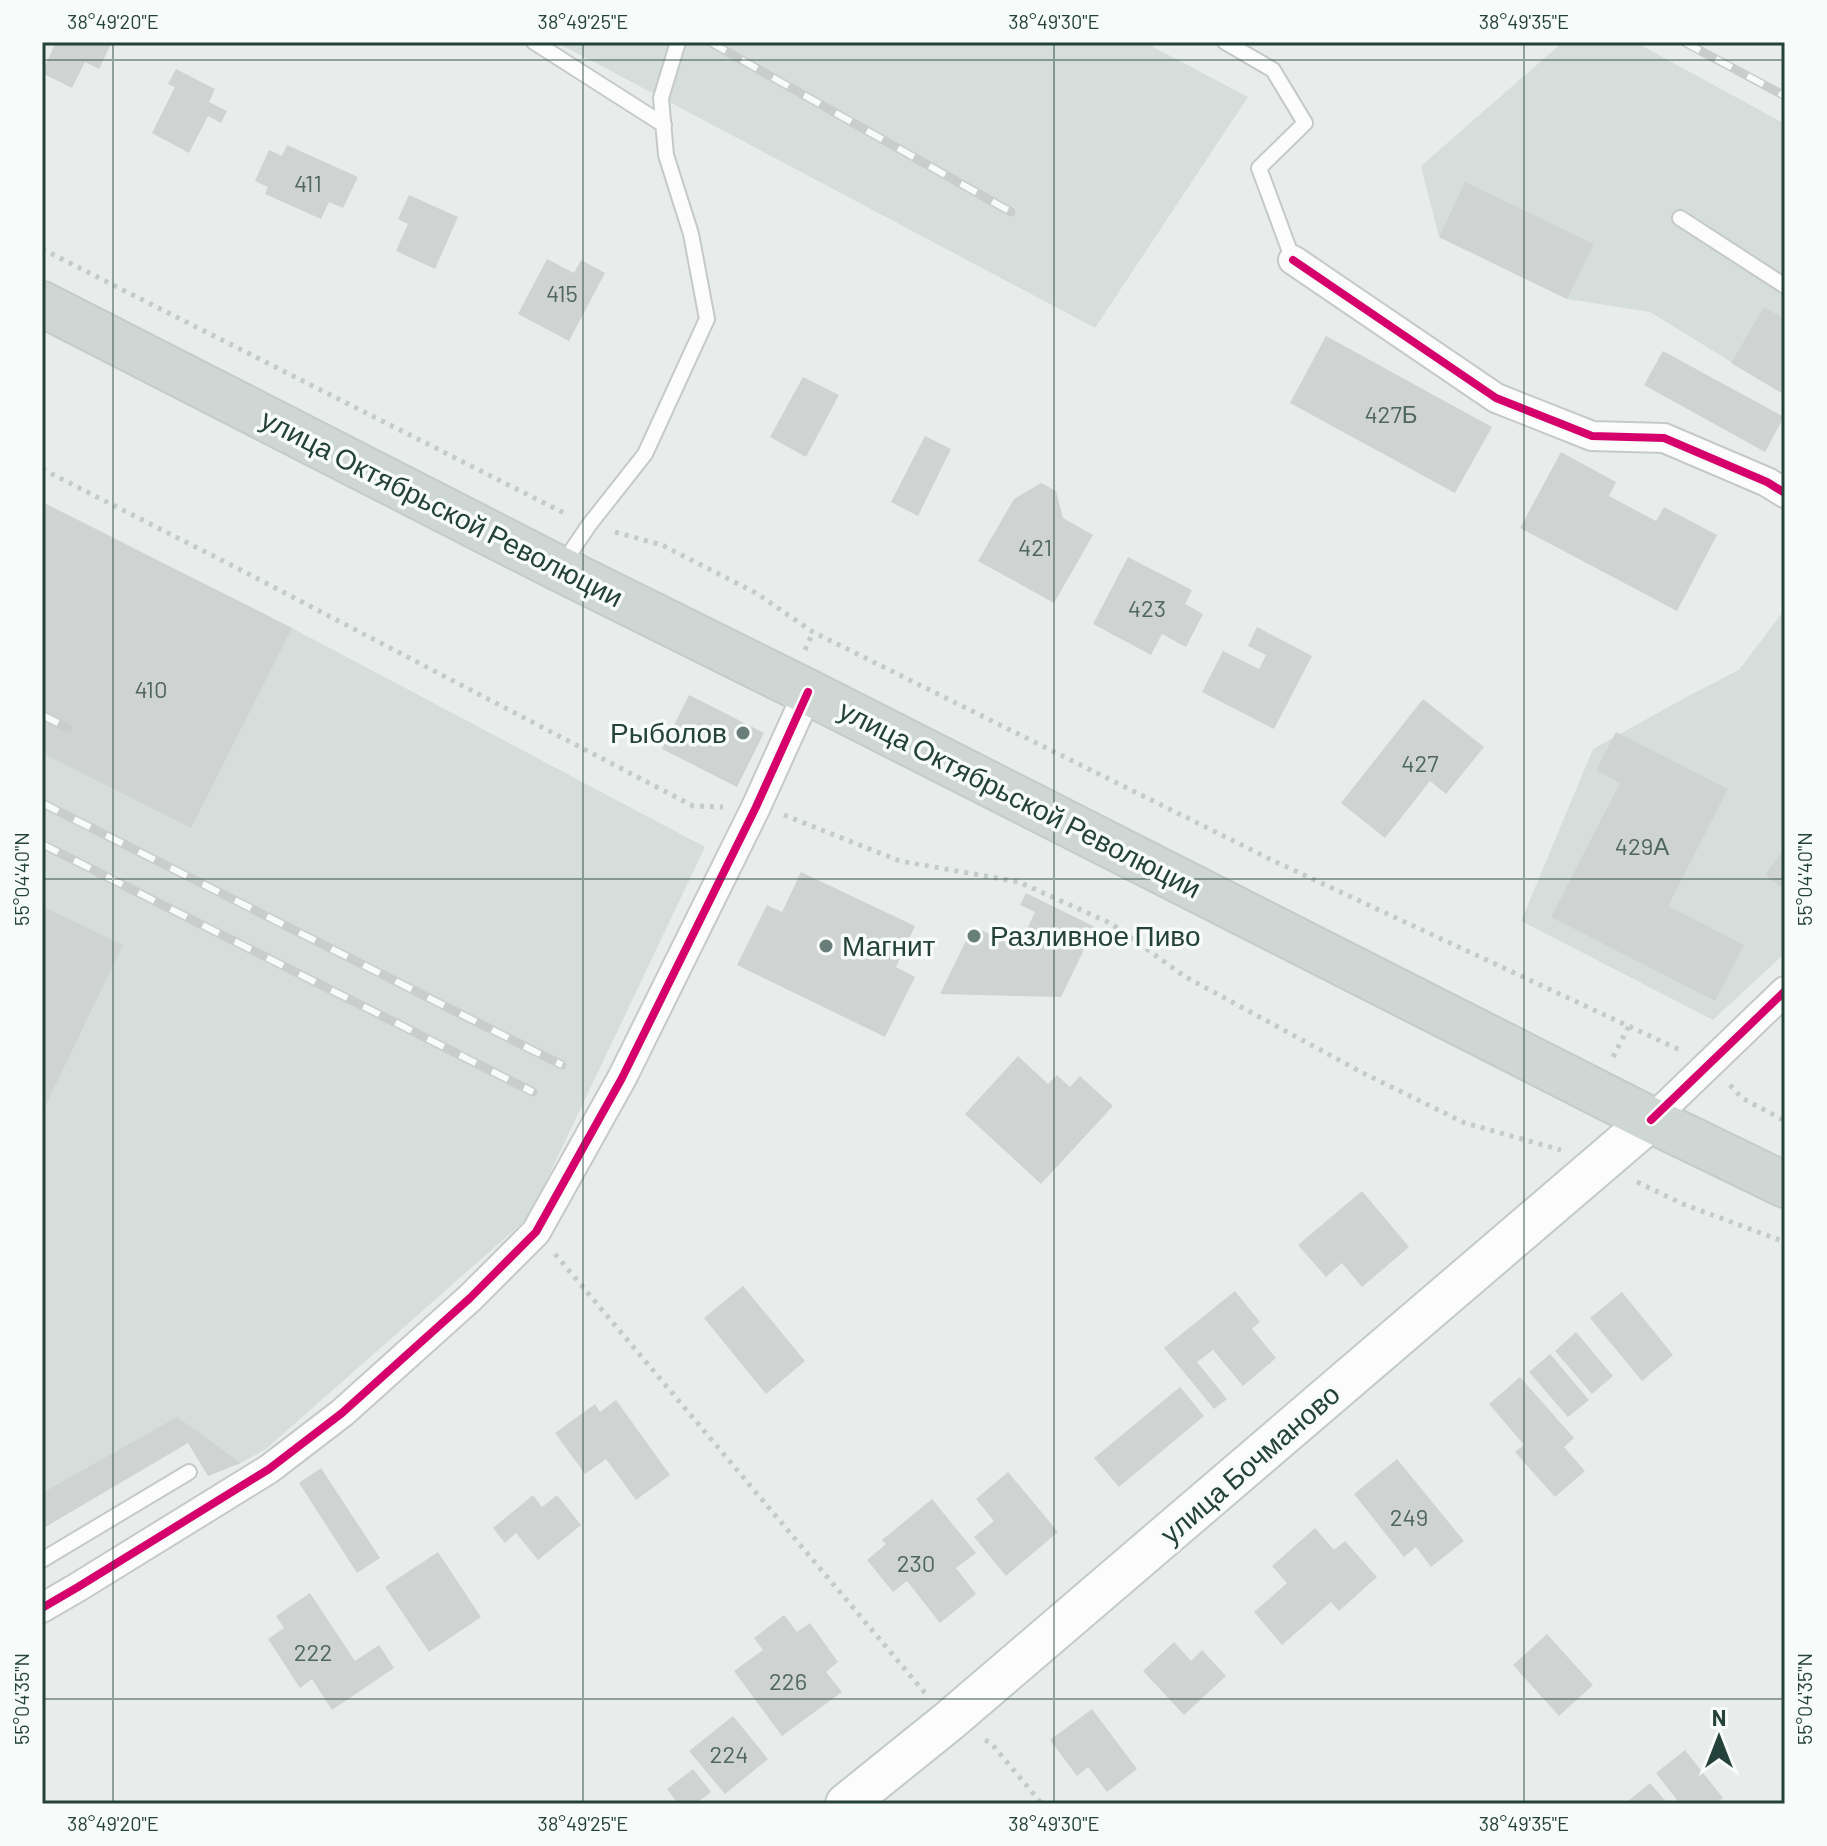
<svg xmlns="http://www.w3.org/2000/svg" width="1827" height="1846" font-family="Barlow,sans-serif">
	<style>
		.built { fill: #d6dedb }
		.building { fill: #cfd4d2 }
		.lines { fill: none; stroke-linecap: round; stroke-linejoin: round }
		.service-casing { stroke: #c5cac8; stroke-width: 18 }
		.minor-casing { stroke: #c5cac8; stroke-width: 32 }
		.secondary-casing { stroke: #c3cbc8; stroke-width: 44 }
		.primary-casing { stroke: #c3ccc9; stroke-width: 48 }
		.path { stroke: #c3ccca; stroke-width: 5; stroke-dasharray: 4 6; stroke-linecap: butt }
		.service { stroke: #fcfcfc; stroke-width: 14 }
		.minor { stroke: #fcfcfc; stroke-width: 28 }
		.secondary { stroke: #fcfcfc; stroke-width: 40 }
		.primary { stroke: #cfd7d5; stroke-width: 44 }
		.rail-casing { stroke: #c9cdcc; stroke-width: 9 }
		.rail { stroke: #f7fbf9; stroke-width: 6; stroke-dasharray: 18; stroke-linecap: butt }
		.cycleway-casing { stroke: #f7fbf9; stroke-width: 13 }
		.cycleway { stroke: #d6006c; stroke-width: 8 }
		.ticks { fill: none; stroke: #24423a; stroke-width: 2; stroke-opacity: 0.45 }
		.poi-dot { fill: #697e78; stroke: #f7fbf9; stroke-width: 3 }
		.labels { text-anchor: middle; stroke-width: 7; stroke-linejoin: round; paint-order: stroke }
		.number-label { font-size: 24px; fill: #506761 }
		.street-label { font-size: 28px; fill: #24423a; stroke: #f7fbf9 }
		.poi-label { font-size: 28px; fill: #24423a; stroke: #f7fbf9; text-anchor: start }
		.neatline { fill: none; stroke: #24423a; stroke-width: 3 }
		.ticks-label { font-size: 20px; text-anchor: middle; fill: #24423a }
	</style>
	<rect width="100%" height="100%" fill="#e8edeb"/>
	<path class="built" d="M556,42h588l104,55 -153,231z
		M1563,42h72l150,82v271l-135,-83 -83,-13 -128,-62 -18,-71z
		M42,502l250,126 413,219 -176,370 -263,232 -25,14 -64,-45 -135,75z
		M1785,609v344l-72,67 -192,-99 72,-172 97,-54 49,-25z"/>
	<path class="building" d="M56,42h56l-13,27 -14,-7 -13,26 -30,-15z
		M176,69l39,20 -6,13 18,9 -6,12 -13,-7 -19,37 -37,-20 23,-46 -7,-3z
		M287,145l71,32 -15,31 -14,-6 -8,17 -56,-25 3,-7 -13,-6 14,-31 13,6z
		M1465,182l129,62 -27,55 -128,-62z
		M409,195l49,22 -23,52 -39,-18 12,-27 -10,-5z
		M547,259l27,14 7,-13 24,13 -36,68 -51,-27z
		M1764,307l21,12v76l-54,-32z
		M1326,336l166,91 -37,66 -165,-90z
		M1663,351l121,66 -19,35 -121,-67z
		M803,377l36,18 -33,62 -36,-20z
		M925,436l26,13 -33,67 -27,-14z
		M1561,452l55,30 -7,14 47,25 8,-14 53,28 -40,76 -157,-83z
		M1041,483l15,8 7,27 30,17 -39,68 -76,-42 36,-62z
		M42,502l250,126 -101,200 -149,-75z
		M1128,557l64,33 -7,14 18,10 -17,33 -24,-13 -11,21 -58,-31z
		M1257,627l55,29 -38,73 -72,-37 21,-41 36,18 7,-14 -18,-9z
		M689,695l75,38 -27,54 -75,-38z
		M1423,699l61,48 -38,47 -16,-13 -45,57 -44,-35z
		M1616,732l112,57 -60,117 76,39 -29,56 -164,-84 69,-134 -24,-13z
		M1785,848v42l-20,-15z
		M801,872l114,54 -19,41 19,10 -30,60 -148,-72 30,-60 15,7z
		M1026,893l69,34 -34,70 -121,-3 33,-68 45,22 17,-36 -15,-7z
		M42,906l81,39 -81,168z
		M1018,1056l30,28 9,-9 13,12 10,-11 33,30 -72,78 -76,-70z
		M1362,1191l47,56 -47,40 -20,-24 -16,14 -28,-32z
		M743,1286l62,75 -39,33 -62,-76z
		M1235,1291l25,31 -8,7 24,29 -33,28 -30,-36 -16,12 30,37 -13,10 -50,-61z
		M1622,1292l51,63 -31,26 -52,-63z
		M1576,1332l37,44 -21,18 -37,-43z
		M1550,1354l39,46 -21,17 -39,-45z
		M1520,1377l54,61 -10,9 21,24 -30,26 -40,-45 9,-7 -35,-41z
		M1180,1387l24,29 -85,71 -25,-29z
		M616,1400l54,75 -34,25 -30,-41 -21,15 -30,-41 40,-29 5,8z
		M177,1417l64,46 -33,13 -20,-33 -146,86v-36z
		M1397,1459l67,82 -33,26 -15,-20 -12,10 -50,-63z
		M321,1468l59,90 -23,15 -58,-90z
		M1008,1472l50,60 -52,44 -32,-39 20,-16 -18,-22z
		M533,1495l9,12 15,-12 24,30 -43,35 -22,-27 -11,10 -12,-15z
		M932,1499l44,54 -20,15 20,26 -36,29 -33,-42 -14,11 -26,-32 19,-16 -4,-4z
		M1315,1528l19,22 11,-9 32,36 -38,34 -8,-9 -49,43 -28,-33 33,-29 -15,-17z
		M438,1552l43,65 -52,35 -44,-65z
		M310,1593l45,68 24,-16 15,23 -62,42 -20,-31 -12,9 -32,-49 16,-11 -8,-12z
		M784,1615l13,17 13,-9 28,39 -12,10 16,20 -60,44 -48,-65 29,-21 -9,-12z
		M1547,1634l46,51 -34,31 -46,-51z
		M1174,1642l17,19 11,-11 24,26 -42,39 -41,-44z
		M1092,1709l45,60 -30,23 -19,-25 -11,9 -27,-36z
		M733,1716l35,43 -43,35 -36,-43z
		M1685,1750l38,48 -8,6h-35l-24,-31z
		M693,1769l18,23 -16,12h-17l-11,-15z
		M1650,1783l18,21h-38l-2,-3z"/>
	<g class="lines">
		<defs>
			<path id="service" d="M534,42l130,83
				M1225,42l48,28 32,53 -46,45 34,92
				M1680,218l105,68
				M562,565l27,-40 56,-71 62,-135 -16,-85 -25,-79 -5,-57 17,-56
				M42,1560l147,-88"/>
			<path id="minor" d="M1293,260l203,138 96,38 72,2 103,44 18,11
				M1651,1120l134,-129
				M42,1608l36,-21 191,-118 73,-56 128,-115 66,-66 86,-154 134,-271 52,-115"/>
			<path id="secondary" d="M846,1804l103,-83 702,-601"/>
			<path id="primary" d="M42,304l518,265 248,123 843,428 134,65"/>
		</defs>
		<use href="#service" class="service-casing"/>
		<use href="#minor" class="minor-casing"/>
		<use href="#secondary" class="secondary-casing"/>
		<use href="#primary" class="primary-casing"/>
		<path class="path" d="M42,249l526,266
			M42,469l197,100 454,237 30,1
			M615,532l47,13 94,48 57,39 463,230 404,188
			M805,650l8,-18
			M784,815l116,46 119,21 93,42 72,52 179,97 102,50 96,27
			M1613,1057l16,-31
			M1730,1085l12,13 43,23
			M1637,1182l46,22 102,38
			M555,1254l370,439
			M985,1740l6,3 51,61"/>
		<use href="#service" class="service"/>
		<use href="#minor" class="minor"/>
		<use href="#secondary" class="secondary"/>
		<use href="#primary" class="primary"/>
		<defs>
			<path id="rail" d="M710,42l301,170
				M1684,42l101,54
				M42,715l26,13
				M42,803l520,262
				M42,844l491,248"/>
		</defs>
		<use href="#rail" class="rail-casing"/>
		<use href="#rail" class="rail"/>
		<defs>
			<path id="cycleway" d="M1293,260l203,138 96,38 72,2 103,44 18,11
				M1651,1120l134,-129
				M42,1608l36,-21 191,-118 73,-56 128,-115 66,-66 86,-154 134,-271 52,-115"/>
		</defs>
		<use href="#cycleway" class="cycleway-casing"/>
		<use href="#cycleway" class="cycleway"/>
	</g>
	<path class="ticks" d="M113,42v1762M583,42v1762M1054,42v1762M1524,42v1762M42,60h1743M42,879h1743M42,1699h1743"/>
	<g class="poi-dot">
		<circle cx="743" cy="733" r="8"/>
		<circle cx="974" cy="936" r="8"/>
		<circle cx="826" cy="946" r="8"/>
	</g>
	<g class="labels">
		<g class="number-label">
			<text x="308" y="192">411</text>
			<text x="562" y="302">415</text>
			<text x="1391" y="423">427Б</text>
			<text x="1035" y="556">421</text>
			<text x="1147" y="617">423</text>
			<text x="151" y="698">410</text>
			<text x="1420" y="772">427</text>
			<text x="1642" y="855">429А</text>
			<text x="1409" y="1526">249</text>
			<text x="916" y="1572">230</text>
			<text x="313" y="1661">222</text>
			<text x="788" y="1690">226</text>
			<text x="729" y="1763">224</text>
		</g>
		<g class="street-label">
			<text transform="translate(442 508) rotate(27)" y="10">улица Октябрьской Революции</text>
			<text transform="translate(1020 799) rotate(27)" y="10">улица Октябрьской Революции</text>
			<text transform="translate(1250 1464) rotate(-41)" y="10">улица Бочманово</text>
		</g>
		<g class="poi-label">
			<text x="727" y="743" text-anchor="end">Рыболов</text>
			<text x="990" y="946">Разливное Пиво</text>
			<text x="842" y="956">Магнит</text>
		</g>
	</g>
	<rect width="1827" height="1846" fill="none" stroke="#f7fbf9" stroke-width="88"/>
	<g transform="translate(1719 1738)" stroke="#f7fbf9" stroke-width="6" paint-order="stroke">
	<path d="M0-6L14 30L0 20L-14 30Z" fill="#24423a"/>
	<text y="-12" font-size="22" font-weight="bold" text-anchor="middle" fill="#24423a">N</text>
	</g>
	<rect x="44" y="44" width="1739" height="1758" class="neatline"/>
	<g class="ticks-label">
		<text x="113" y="29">38°49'20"E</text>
		<text x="583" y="29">38°49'25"E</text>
		<text x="1054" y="29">38°49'30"E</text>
		<text x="1524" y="29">38°49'35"E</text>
		<text transform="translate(22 879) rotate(-90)" y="7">55°04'40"N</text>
		<text transform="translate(1805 879) rotate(-90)" y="7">55°04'40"N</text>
		<text transform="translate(22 1699) rotate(-90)" y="7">55°04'35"N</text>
		<text transform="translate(1805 1699) rotate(-90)" y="7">55°04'35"N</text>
		<text x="113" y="1831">38°49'20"E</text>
		<text x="583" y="1831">38°49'25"E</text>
		<text x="1054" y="1831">38°49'30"E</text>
		<text x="1524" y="1831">38°49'35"E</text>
	</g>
</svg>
